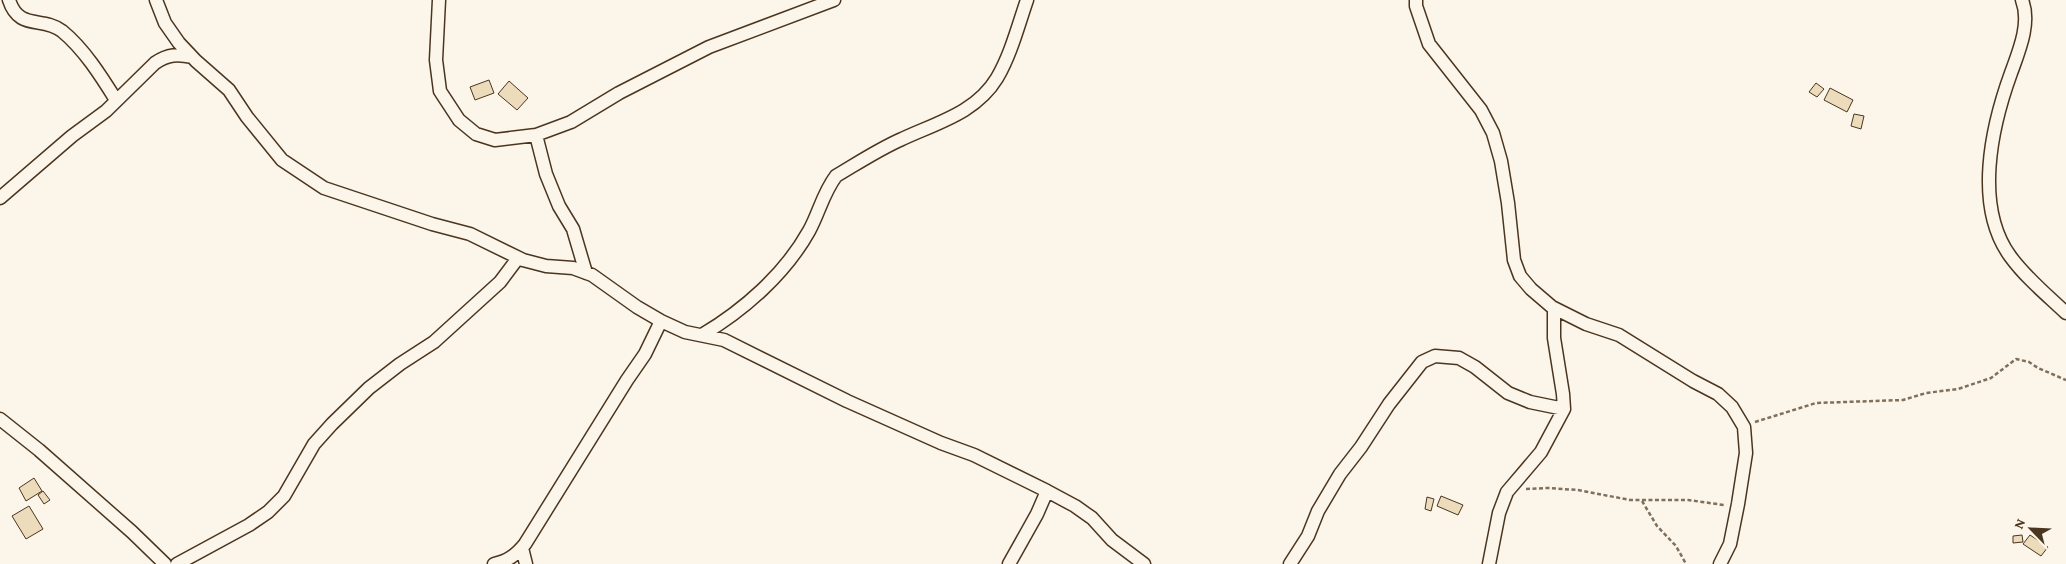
<svg xmlns="http://www.w3.org/2000/svg" width="2066" height="564" font-family="'Crimson Pro',serif">
	<style>
		.building { fill: #ecdcbc; stroke: #4a3520 }
		.lines { fill: none; stroke-linecap: round; stroke-linejoin: round }
		.minor-casing { stroke: #4a3520; stroke-width: 15 }
		.path { stroke: #7f6f5c; stroke-width: 2.5; stroke-dasharray: 4 2.5; stroke-linecap: butt }
		.minor { stroke: #fbf6e9; stroke-width: 12 }
	</style>
	<rect width="100%" height="100%" fill="#fbf6e9"/>
	<path class="building" d="M489,80l5,13 -19,7 -5,-13z
		M509,81l19,17 -11,12 -19,-16z
		M1816,83l8,6 -7,8 -8,-5z
		M1830,88l23,12 -6,12 -23,-12z
		M1854,114l10,2 -3,13 -10,-3z
		M34,478l8,13 -16,10 -7,-13z
		M43,491l7,9 -6,4 -6,-9z
		M1441,496l22,9 -5,10 -21,-9z
		M1427,497l7,2 -3,12 -6,-2z
		M29,506l14,23 -17,10 -14,-23z
		M2022,535l1,7 -10,1v-7z
		M2030,535l18,12 -7,9 -18,-12z"/>
	<g class="lines">
		<defs>
			<path id="minor" d="M9,0c10,31 33,16 53,31 22,18 39,45 54,69
				M156,0l9,23 14,20 17,18 33,29 18,27 35,43 42,28 108,36 38,10 53,26 23,6 27,2 19,7 45,32 24,14 24,11 39,8 123,61 94,42 33,12 73,36 28,15 17,12 20,22 32,24
				M439,0l-3,60 4,31 19,29 17,14 19,6 41,-5 35,-13 48,-29 90,-46 125,-47
				M1416,0v6l13,38 52,66 12,23 8,28 7,42 6,57 6,16 11,13 21,18 34,17 33,11 74,46 25,13 14,13 12,20 2,26 -8,51 -8,40 -10,20
				M2022,0c9,23 -3,51 -11,73 -20,55 -37,133 -1,183 16,22 37,39 56,57
				M536,135l10,39 13,32 14,23 13,44
				M0,198l72,-62 34,-25 49,-48c13,-9 23,-9 37,-6
				M702,335c42,-25 83,-61 107,-104 10,-18 14,-38 27,-55 22,-13 43,-27 66,-37 34,-16 74,-26 95,-61 14,-24 21,-52 30,-78
				M0,419l39,31 93,82 33,32
				M522,548l4,16
				M177,564l72,-39 19,-13 16,-16 30,-52 18,-20 37,-36 31,-24 34,-22 66,-60 18,-24
				M494,564c14,-3 22,-9 31,-20l102,-164 18,-26 16,-33
				M1009,564l28,-50 10,-23
				M1290,564l18,-28 10,-25 22,-37 21,-27 28,-43 33,-42 13,-6 24,2 16,9 33,26 22,9 34,7
				M1489,564l10,-51 8,-21 34,-40 23,-43 -1,-15 -9,-56v-29"/>
		</defs>
		<use href="#minor" class="minor-casing"/>
		<path class="path" d="M1755,422l61,-19 87,-3 23,-7 32,-4 33,-11 25,-19 13,3 9,6 28,12
			M1526,489l22,-1 30,2 52,10h58l36,5
			M1642,501l15,25 19,20 10,18"/>
		<use href="#minor" class="minor"/>
	</g>
	<g transform="translate(2031 529) rotate(294)" stroke="#fbf6e9" stroke-width="4" paint-order="stroke">
	<path d="M0-4L9 19L0 12L-9 19Z" fill="#4a3520"/>
	<text y="-8" font-size="14" font-weight="bold" text-anchor="middle" fill="#4a3520">N</text>
	</g>
</svg>
